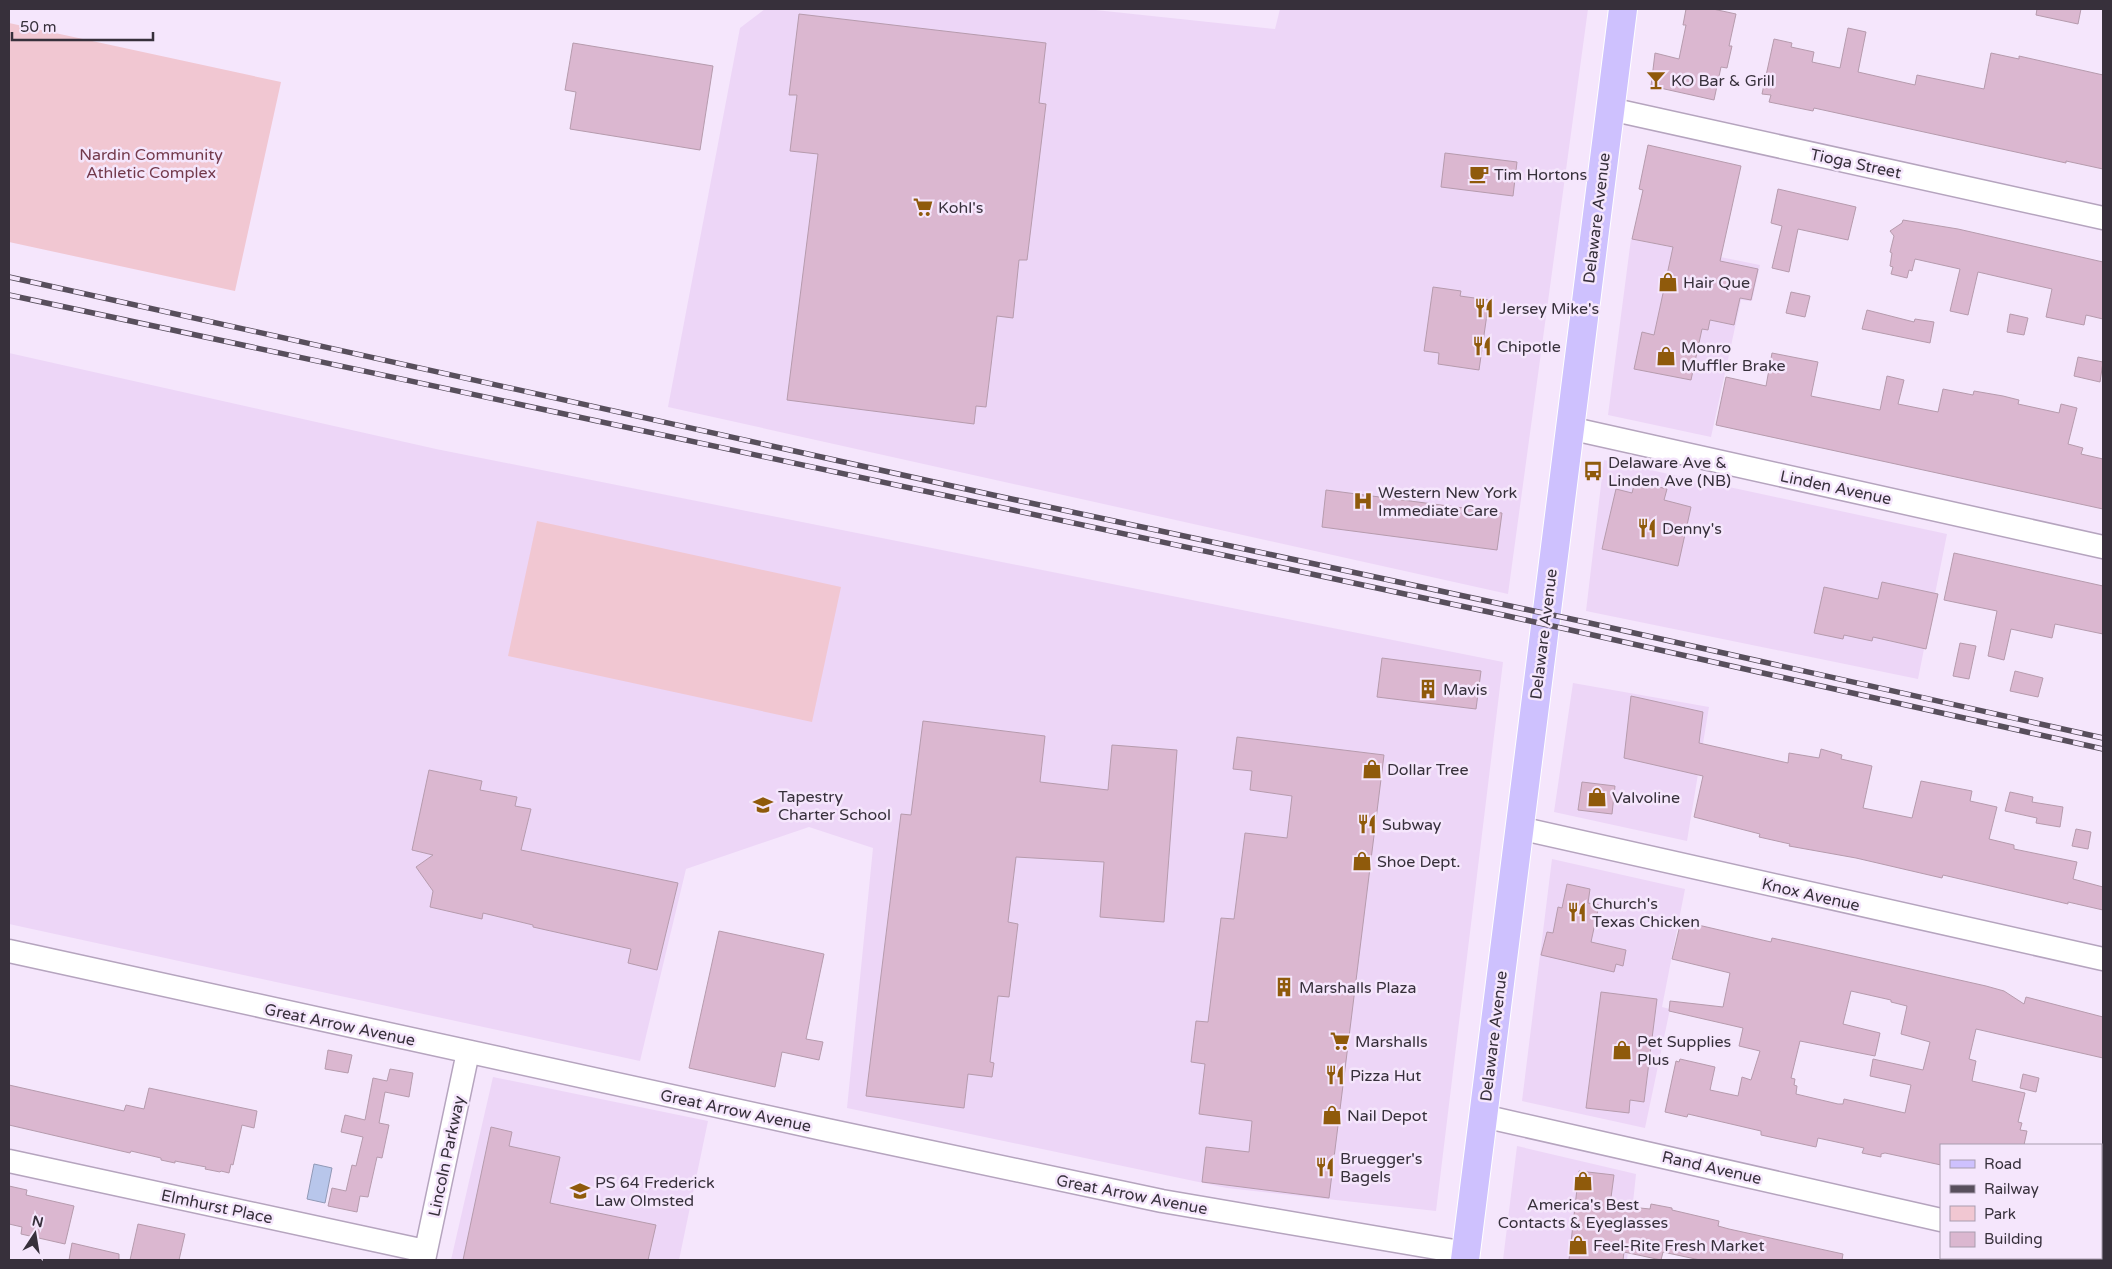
<svg xmlns="http://www.w3.org/2000/svg" width="2112" height="1269" font-family="'Varela Round',sans-serif">
	<style>
		.built { fill: #edd6f7 }
		.green { fill: #f1c7d2 }
		.water { fill: #b8c6eb; stroke: #9199b6 }
		.building { fill: #dbb7d0; stroke: #b69bad; fill-rule: evenodd }
		.lines { fill: none; stroke-linecap: round; stroke-linejoin: round }
		.minor-casing { stroke: #b5a4be; stroke-width: 25 }
		.primary-casing { stroke: #fff; stroke-width: 30 }
		.minor { stroke: #fff; stroke-width: 22 }
		.primary { stroke: #cec1fe; stroke-width: 28 }
		.rail-casing { stroke: #584f5c; stroke-width: 5.5 }
		.rail { stroke: #f5e6fc; stroke-width: 4; stroke-dasharray: 11; stroke-linecap: butt }
		.labels { text-anchor: middle; stroke-width: 5; stroke-linejoin: round; paint-order: stroke }
		.poi-label { font-size: 16px; fill: #37303b; stroke: #f5e6fc; text-anchor: start }
		.park-label { font-size: 16px; fill: #733a4c; stroke: #f5e6fc }
		.street-label { font-size: 16px; fill: #37303b; stroke: #f5e6fc }
	</style>
	<rect width="100%" height="100%" fill="#f5e6fc"/>
	<path class="built" d="M765,9h321l189,20 5,-20h308l-80,585 -840,-187 72,-379z
		M1631,239l129,26 -8,36 -11,-1 -30,137 -103,-22z
		M9,353l427,96 1067,213 -67,549 -209,-23 -380,-80 26,-260 -64,-21 -123,42 -46,192 -631,-137z
		M1604,460l343,74 -29,145 -332,-68z
		M1573,683l136,24 -22,134 -133,-29z
		M1552,859l133,30 -23,118 8,2 -25,119 -123,-27z
		M493,1077l215,44 -29,139h-228z
		M1517,1146l119,28 -9,86h-124z"/>
	<path class="green" d="M9,23l272,59 -46,209 -226,-49z
		M537,521l304,66 -29,135 -304,-66z"/>
	<path class="water" d="M314,1164l18,4 -7,35 -18,-4z"/>
	<path class="building" d="M1686,9h27l23,5 -7,32h3l-5,22 -6,-1 -7,33 -63,-14 4,-33 24,6 7,-34h-3z
		M2037,9h44l-3,15 -42,-9z
		M799,14l247,29 -7,60 7,1 -19,156h-8l-6,58 -16,-2 -11,91 -10,-1 -2,18 -187,-24 31,-246 -28,-3 7,-56h-8z
		M1848,28l18,4 -8,40 57,13 2,-10 67,14 7,-36 28,6v-3l84,19v94l-37,-8v2l-252,-55 -1,3 -44,-9 2,-7 -9,-1 12,-55 18,4 -1,4 23,5 -2,10 28,6z
		M573,43l140,23 -13,84 -130,-21 6,-37 -11,-2z
		M1648,145l93,21 -21,95 38,8 -7,31 -11,-2 -6,27 -24,-5 -2,10 -6,-1 -11,51 -57,-11 8,-37 12,3 19,-88 -41,-8 11,-49 -4,-1z
		M1445,153l72,9 -4,34 -72,-9z
		M1778,189l78,18 -8,33 -50,-11 -9,43 -17,-4 10,-42 -11,-3z
		M1903,220l55,9 145,33v57l-17,-4 -2,10 -38,-8 6,-28 -74,-17 -10,43 -18,-4 10,-42 -45,-10 -3,12 -3,-1 -2,8 -16,-4 2,-7 -3,-1 2,-13 -2,-1 4,-16 -4,-5 12,-8z
		M1433,287l28,4 -1,5 29,4 -10,70 -41,-6 1,-11 -15,-2z
		M1791,292l19,4 -5,21 -19,-4z
		M1867,310l47,12 1,-3 19,3 -4,21 -68,-14z
		M2010,314l18,4 -4,17 -17,-3z
		M1772,353l46,9 -7,34 69,14 7,-34 17,4 -6,24 40,8 5,-23 30,6 1,-4 29,5 16,4 -1,4 41,9 2,-9 16,4 -9,36 15,4 -2,6 22,5v50l-387,-84 10,-48 40,9z
		M2078,357l25,5 -3,20 -26,-6z
		M1635,481l32,8 -3,11 27,7 -13,59 -76,-17 14,-60 16,4z
		M1326,490l176,23 -5,37 -175,-23z
		M1954,553l149,33v48l-48,-10 -3,14 -41,-9 -7,31 -16,-4 9,-45 -53,-11z
		M1882,582l56,12 -12,55 -53,-12 -1,4 -28,-6 -1,4 -29,-6 10,-46 54,12z
		M1960,643l16,3 -7,33 -16,-3z
		M1382,658l99,13 -5,38 -99,-12z
		M2015,671l28,7 -5,19 -28,-6z
		M1631,696l72,16 -4,31 89,20 1,-10 30,5 2,-9 21,6 -1,4 31,7 -9,42 49,10 9,-37 51,10 -2,10 27,6 -8,32 25,6v4l63,13 -4,17 30,8v23l-35,-8v2l-125,-29 -1,3 -86,-20 -67,-12 1,-2 -31,-7 1,-3 -66,-17 9,-41 -79,-18z
		M923,721l122,15 -5,46 68,8 4,-45 65,5 -13,172 -64,-5 4,-55 -88,-5 -8,65 10,2 -9,73 -11,-1 -8,66 4,1 -2,14 -24,-3 -4,34 -98,-12 35,-282 10,1z
		M1237,737l147,18 -55,443 -127,-16 4,-35 43,5 3,-31 -53,-7 6,-50 -14,-2 5,-41 12,1 13,-104 13,1 11,-86 42,5 5,-42 -42,-6 2,-19 -19,-2z
		M429,770l53,11 -2,9 37,7 -2,9 16,3 -10,41 157,33 -21,87 -29,-7 3,-14 -98,-22v-2l-50,-12 -1,6 -52,-12 3,-16 -17,-24 17,-12 -21,-5z
		M1582,782l33,4 -3,28 -34,-4z
		M2010,792l23,5 -1,5 31,5 -3,20 -24,-4 1,-5 -32,-7z
		M2076,829l15,3 -3,17 -16,-3z
		M1567,884l23,5 -2,14 11,2 -8,37 35,8 -3,16 -7,-2 -2,8 -73,-17 6,-23 6,1 5,-26 4,1z
		M1681,921l90,21 1,-4 32,7 182,41 18,5 20,13 2,-7 77,20v41l-127,-29 -7,30 7,2 -4,20 53,12 -7,29 4,1 -2,7 7,1 -3,14h-83v20l-56,-12 -4,1v3l-19,-4 2,-5 -46,-10 -2,9 -55,-12v-4l-30,-7 -43,-10 -1,3 -22,-5 11,-51 3,1 1,-3 35,8 -5,23 28,6 4,-19 9,3 9,-29 -21,-5 4,-18 -74,-17 1,-10 53,6 7,-34 -58,-14zM1851,991l40,9v2l16,4 -6,28 29,8 -7,28 -50,-11 -3,17 41,9 -6,28 -61,-14 -1,5h-5l-42,-10 1,-8 -3,-1 1,-6 -4,-1 9,-37 75,15 5,-23 -37,-9z
		M719,931l105,23 -18,85 17,3 -4,18 -37,-8 -7,35 -86,-19z
		M1601,992l56,7 -13,103 -14,-2 -1,13 -43,-5z
		M328,1050l24,5 -4,18 -23,-4z
		M390,1069l23,4 -4,24 -24,-5 -6,31 10,2 -7,33 -5,-1 -9,40 -8,-1 -3,16 -29,-6 4,-18 14,3 6,-26 4,1 7,-29 -22,-5 4,-17 20,5 8,-42 14,3z
		M2023,1074l16,4 -3,14 -16,-4z
		M9,1085l115,26 2,-6 18,4 5,-21 108,23 -3,17 -12,-3 -9,40 -2,-1 -2,9 -8,-2 -1,1 -15,-3 1,-2 -31,-6v2l-14,-3v-2l-30,-7 -1,2 -121,-28z
		M491,1127l21,5 -3,14 51,11 -10,46 106,22 -8,35h-185z
		M1579,1171l35,4 -4,30 40,4 1,-5 21,4v2l47,11 -1,5 11,3 114,25 -1,6h-142l-37,-8 -2,8 -37,-8 -1,8h-54z
		M9,1186l18,4 -1,5 48,11 -9,38 -44,-10 1,-7 -13,-3z
		M138,1224l47,10 -6,26h-49z
		M72,1243l47,11v6h-50z"/>
	<g class="lines">
		<defs>
			<path id="minor" d="M1610,109l493,109
				M1569,428l534,119
				M1519,828l584,131
				M9,951l818,179 335,71 304,52
				M1483,1116l458,104
				M9,1161l416,90
				M2101,1256l2,1
				M424,1260l44,-208"/>
			<path id="primary" d="M1465,1260l158,-1251"/>
		</defs>
		<use href="#minor" class="minor-casing"/>
		<use href="#primary" class="primary-casing"/>
		<use href="#minor" class="minor"/>
		<use href="#primary" class="primary"/>
		<defs>
			<path id="rail" d="M9,277l984,218 592,127 518,116
				M9,295l1494,320 600,134"/>
		</defs>
		<use href="#rail" class="rail-casing"/>
		<use href="#rail" class="rail"/>
	</g>
	<defs>
		<symbol id="bar-bare" viewBox="-9 -9 18 18"><path d="M-6-5H6L.8 .8V4.5H3.5V6h-7V4.5H-.8V.8Z" fill="#8f5a0b" stroke="#f5e6fc" stroke-width="2.5" paint-order="stroke"/></symbol>
		<symbol id="cafe-bare" viewBox="-9 -9 18 18"><path d="M-5.5-4.5H6V0H3Q3 3.5 0 3.5H-2.5Q-5.5 3.5-5.5 0ZM3-3.2v2h1.7v-2ZM-6 4.5H4V6H-6Z" fill="#8f5a0b" stroke="#f5e6fc" stroke-width="2.5" paint-order="stroke"/></symbol>
		<symbol id="supermarket-bare" viewBox="-9 -9 18 18"><path d="M-6-5.5h2.5l.6 2H6L4.5 2H-2.5L-4.4-4H-6ZM-1.5 3.2a1.3 1.3 0 1 0 .1 0ZM3 3.2a1.3 1.3 0 1 0 .1 0Z" fill="#8f5a0b" stroke="#f5e6fc" stroke-width="2.5" paint-order="stroke"/></symbol>
		<symbol id="shop-bare" viewBox="-9 -9 18 18"><path d="M-5-2.5h2.3a2.7 3.5 0 0 1 5.4 0H5L5.5 6h-11ZM-1.5-2.5h3a1.5 2.3 0 0 0-3 0Z" fill="#8f5a0b" stroke="#f5e6fc" stroke-width="2.5" paint-order="stroke"/></symbol>
		<symbol id="restaurant-bare" viewBox="-9 -9 18 18"><path d="M-5-6h1v4h1v-4h1v4h1v-4h1v5L-1.5 .5V6h-2V.5L-5-1ZM5-6V6H3V1.5H1.5Q1.5-4 5-6Z" fill="#8f5a0b" stroke="#f5e6fc" stroke-width="2.5" paint-order="stroke"/></symbol>
		<symbol id="bus-bare" viewBox="-9 -9 18 18"><path d="M-5-6H5V4H4V6H2V4H-2V6H-4V4H-5ZM-3.5-4V0h7V-4ZM-3.5 1.2v1.5H-2V1.2ZM2 1.2v1.5H3.5V1.2Z" fill="#8f5a0b" stroke="#f5e6fc" stroke-width="2.5" paint-order="stroke"/></symbol>
		<symbol id="hospital-bare" viewBox="-9 -9 18 18"><path d="M-5-5h3v3.5h4V-5h3V5h-3V1.5h-4V5h-3Z" fill="#8f5a0b" stroke="#f5e6fc" stroke-width="2.5" paint-order="stroke"/></symbol>
		<symbol id="building-bare" viewBox="-9 -9 18 18"><path d="M-4-6H4V6H1V3H-1V6H-4ZM-2.5-4.3h1.7v1.8h-1.7ZM.8-4.3h1.7v1.8H.8ZM-2.5-1h1.7V.8h-1.7ZM.8-1h1.7V.8H.8Z" fill="#8f5a0b" stroke="#f5e6fc" stroke-width="2.5" paint-order="stroke"/></symbol>
		<symbol id="school-bare" viewBox="-9 -9 18 18"><path d="M0-5L7-2L0 1L-7-2ZM-4 1L0 2.5L4 1V4Q0 6-4 4Z" fill="#8f5a0b" stroke="#f5e6fc" stroke-width="2.5" paint-order="stroke"/></symbol>
	</defs>
	<g fill-rule="evenodd">
		<use href="#bar-bare" x="1642" y="66" width="28" height="28"/>
		<use href="#cafe-bare" x="1465" y="160" width="28" height="28"/>
		<use href="#supermarket-bare" x="909" y="193" width="28" height="28"/>
		<use href="#shop-bare" x="1654" y="268" width="28" height="28"/>
		<use href="#restaurant-bare" x="1470" y="294" width="28" height="28"/>
		<use href="#restaurant-bare" x="1468" y="332" width="28" height="28"/>
		<use href="#shop-bare" x="1652" y="342" width="28" height="28"/>
		<use href="#bus-bare" x="1579" y="457" width="28" height="28"/>
		<use href="#hospital-bare" x="1349" y="487" width="28" height="28"/>
		<use href="#restaurant-bare" x="1633" y="514" width="28" height="28"/>
		<use href="#building-bare" x="1414" y="675" width="28" height="28"/>
		<use href="#shop-bare" x="1358" y="755" width="28" height="28"/>
		<use href="#shop-bare" x="1583" y="783" width="28" height="28"/>
		<use href="#school-bare" x="749" y="791" width="28" height="28"/>
		<use href="#restaurant-bare" x="1353" y="810" width="28" height="28"/>
		<use href="#shop-bare" x="1348" y="847" width="28" height="28"/>
		<use href="#restaurant-bare" x="1563" y="898" width="28" height="28"/>
		<use href="#building-bare" x="1270" y="973" width="28" height="28"/>
		<use href="#supermarket-bare" x="1326" y="1027" width="28" height="28"/>
		<use href="#shop-bare" x="1608" y="1036" width="28" height="28"/>
		<use href="#restaurant-bare" x="1321" y="1061" width="28" height="28"/>
		<use href="#shop-bare" x="1318" y="1101" width="28" height="28"/>
		<use href="#restaurant-bare" x="1311" y="1153" width="28" height="28"/>
		<use href="#shop-bare" x="1569" y="1167" width="28" height="28"/>
		<use href="#school-bare" x="566" y="1177" width="28" height="28"/>
		<use href="#shop-bare" x="1564" y="1231" width="28" height="28"/>
	</g>
	<g class="labels">
		<g class="poi-label">
			<text x="1671" y="86">KO Bar &amp; Grill</text>
			<text x="1494" y="180">Tim Hortons</text>
			<text x="938" y="213">Kohl's</text>
			<text x="1683" y="288">Hair Que</text>
			<text x="1499" y="314">Jersey Mike's</text>
			<text x="1497" y="352">Chipotle</text>
			<text x="1681" y="353">Monro<tspan x="1681" dy="18">Muffler Brake</tspan></text>
			<text x="1608" y="468">Delaware Ave &amp;<tspan x="1608" dy="18">Linden Ave (NB)</tspan></text>
			<text x="1378" y="498">Western New York<tspan x="1378" dy="18">Immediate Care</tspan></text>
			<text x="1662" y="534">Denny's</text>
			<text x="1443" y="695">Mavis</text>
			<text x="1387" y="775">Dollar Tree</text>
			<text x="778" y="802">Tapestry<tspan x="778" dy="18">Charter School</tspan></text>
			<text x="1612" y="803">Valvoline</text>
			<text x="1382" y="830">Subway</text>
			<text x="1377" y="867">Shoe Dept.</text>
			<text x="1592" y="909">Church's<tspan x="1592" dy="18">Texas Chicken</tspan></text>
			<text x="1299" y="993">Marshalls Plaza</text>
			<text x="1355" y="1047">Marshalls</text>
			<text x="1637" y="1047">Pet Supplies<tspan x="1637" dy="18">Plus</tspan></text>
			<text x="1350" y="1081">Pizza Hut</text>
			<text x="1347" y="1121">Nail Depot</text>
			<text x="1340" y="1164">Bruegger's<tspan x="1340" dy="18">Bagels</tspan></text>
			<text x="595" y="1188">PS 64 Frederick<tspan x="595" dy="18">Law Olmsted</tspan></text>
			<text x="1583" y="1210" text-anchor="middle">America's Best<tspan x="1583" dy="18">Contacts &amp; Eyeglasses</tspan></text>
			<text x="1593" y="1251">Feel-Rite Fresh Market</text>
		</g>
		<g class="park-label">
			<text x="151" y="160">Nardin Community<tspan x="151" dy="18">Athletic Complex</tspan></text>
		</g>
		<g class="street-label">
			<text transform="translate(1856 163) rotate(12)" y="6">Tioga Street</text>
			<text transform="translate(1596 218) rotate(-83)" y="6">Delaware Avenue</text>
			<text transform="translate(1836 487) rotate(12)" y="6">Linden Avenue</text>
			<text transform="translate(1543 634) rotate(-83)" y="6">Delaware Avenue</text>
			<text transform="translate(1811 894) rotate(13)" y="6">Knox Avenue</text>
			<text transform="translate(340 1024) rotate(12)" y="6">Great Arrow Avenue</text>
			<text transform="translate(1493 1036) rotate(-83)" y="6">Delaware Avenue</text>
			<text transform="translate(736 1110) rotate(12)" y="6">Great Arrow Avenue</text>
			<text transform="translate(446 1156) rotate(-78)" y="6">Lincoln Parkway</text>
			<text transform="translate(1712 1167) rotate(13)" y="6">Rand Avenue</text>
			<text transform="translate(1132 1194) rotate(11)" y="6">Great Arrow Avenue</text>
			<text transform="translate(217 1206) rotate(12)" y="6">Elmhurst Place</text>
		</g>
	</g>
	<rect width="2112" height="1269" fill="none" stroke="#37303b" stroke-width="20"/>
	<rect x="1940" y="1144" width="162" height="115" fill="#f5e6fc" stroke="#a99daf"/>
	<rect x="1950" y="1160" width="25" height="8" fill="#cec1fe" stroke="#a99daf"/>
	<text x="1984" y="1169" font-size="15" fill="#37303b">Road</text>
	<rect x="1950" y="1185" width="25" height="8" fill="#584f5c" stroke="#a99daf"/>
	<text x="1984" y="1194" font-size="15" fill="#37303b">Railway</text>
	<rect x="1950" y="1206" width="25" height="15" fill="#f1c7d2" stroke="#a99daf"/>
	<text x="1984" y="1219" font-size="15" fill="#37303b">Park</text>
	<rect x="1950" y="1232" width="25" height="15" fill="#dbb7d0" stroke="#a99daf"/>
	<text x="1984" y="1244" font-size="15" fill="#37303b">Building</text>
	<g transform="translate(35 1234) rotate(12)" stroke="#f5e6fc" stroke-width="4" paint-order="stroke">
	<path d="M0-4L9 19L0 12L-9 19Z" fill="#37303b"/>
	<text y="-8" font-size="14" font-weight="bold" text-anchor="middle" fill="#37303b">N</text>
	</g>
	<path d="M12 32v8h141v-8" fill="none" stroke="#37303b" stroke-width="2.5"/>
	<text x="20" y="32" font-size="15" fill="#37303b" stroke="#f5e6fc" stroke-width="4" paint-order="stroke">50 m</text>
</svg>
